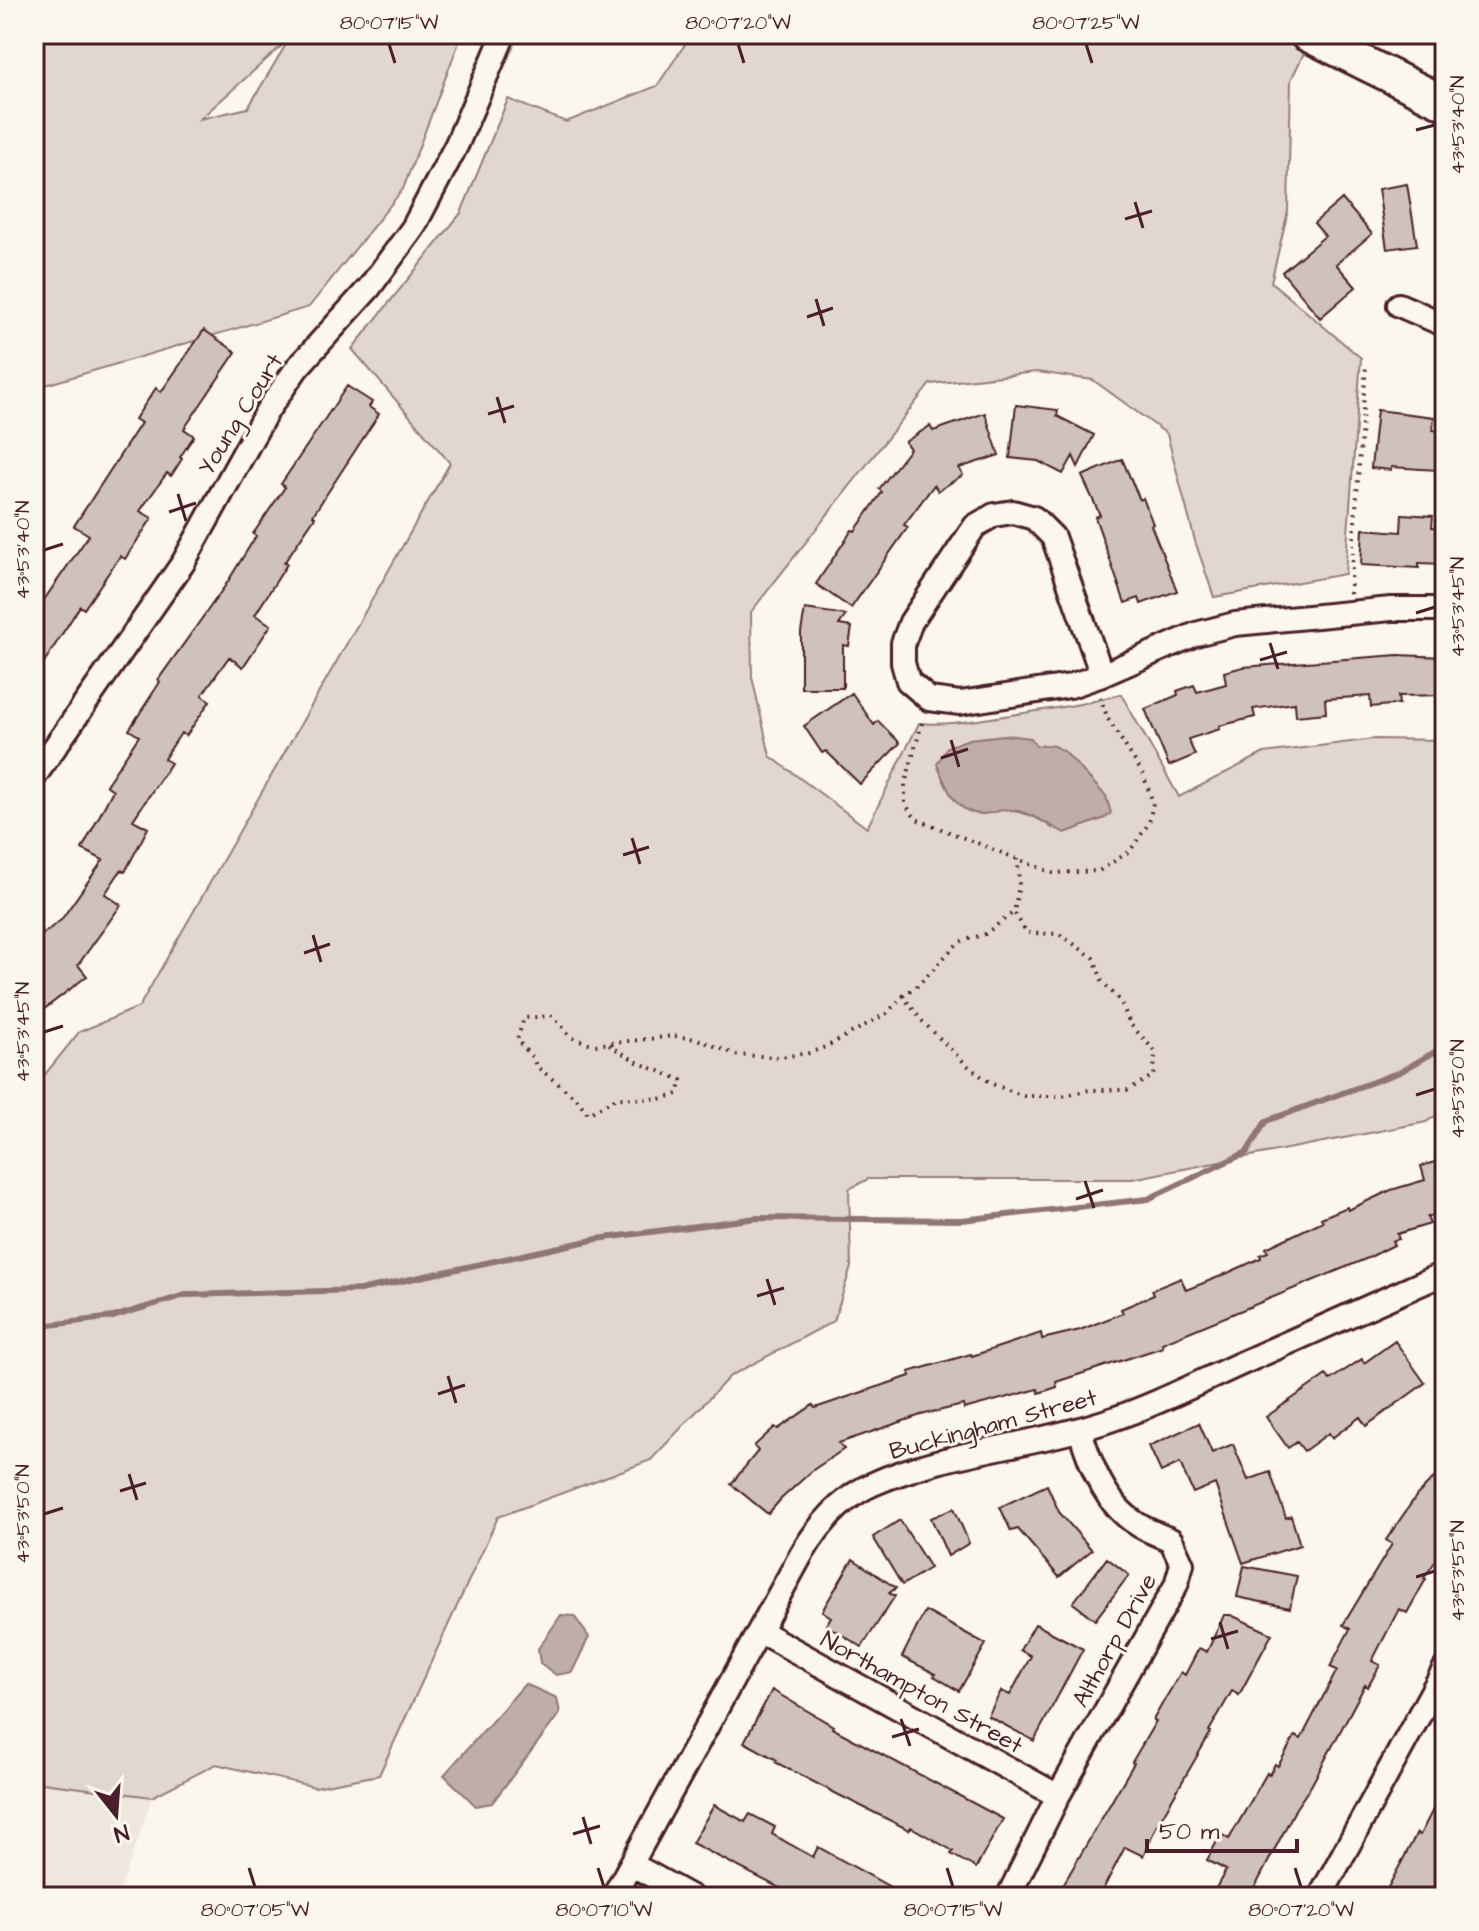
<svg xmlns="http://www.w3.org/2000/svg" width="1479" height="1931" font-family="'Architects Daughter',sans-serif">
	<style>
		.built { fill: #eee7de }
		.green { fill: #e2d7d0; stroke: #967b7e; stroke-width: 2; fill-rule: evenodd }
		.water { fill: #bfadaa; stroke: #907477; stroke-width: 2 }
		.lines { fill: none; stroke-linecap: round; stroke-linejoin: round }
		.stream { stroke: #907477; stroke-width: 6 }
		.building { fill: #cfc2bc; stroke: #4a1f2b; stroke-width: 2 }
		.street-casing { stroke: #4a1f2b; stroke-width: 28 }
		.secondary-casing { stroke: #4a1f2b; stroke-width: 38 }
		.path { stroke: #4a1f2b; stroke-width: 4; stroke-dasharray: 2 6; stroke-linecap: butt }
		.street { stroke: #fbf7ec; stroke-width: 22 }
		.secondary { stroke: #fbf7ec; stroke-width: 32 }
		.ticks { fill: none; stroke: #4a1f2b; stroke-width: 3 }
		.labels { text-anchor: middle; stroke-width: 6; stroke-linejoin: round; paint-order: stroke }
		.street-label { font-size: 24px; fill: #4a1f2b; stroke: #fbf7ec }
		.neatline { fill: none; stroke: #4a1f2b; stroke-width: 3 }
		.ticks-label { font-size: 20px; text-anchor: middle; fill: #4a1f2b }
	</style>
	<rect width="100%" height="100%" fill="#fbf7ec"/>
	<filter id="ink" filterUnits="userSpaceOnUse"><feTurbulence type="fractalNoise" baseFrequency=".0125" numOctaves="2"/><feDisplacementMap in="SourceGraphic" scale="16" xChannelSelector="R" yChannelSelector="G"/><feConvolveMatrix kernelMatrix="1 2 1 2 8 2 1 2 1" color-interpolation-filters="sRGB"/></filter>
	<g filter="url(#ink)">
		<path class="built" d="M34,1770l118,27 -34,100h-84z"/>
		<path class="green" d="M34,34h428l-59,155 -94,118 -267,79 -8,-1zM288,41l-40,67 -48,11 87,-78z
			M692,34h621l-22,46 -3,131 -17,71 90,76 -16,216 -131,23 -19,-56 -28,-107 -74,-54 -56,-8 -107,12 -179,228 1,65 18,79 97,72 52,-105c31,3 62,-4 92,-8 37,-6 74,-10 110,-21l58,103 85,-44 110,-14 71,1v370l-19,12 -294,57h-264l-19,10 2,78 -17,54 -104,55 -79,84 -153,57 -119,258 -64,12 -99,-23 -64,33 -118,-15v-694l45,-56 60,-25 311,-544 -98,-114 109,-136 47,-114 58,23 91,-36zM1052,745v83c-16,-13 -33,-17 -53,-19l37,-63z"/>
		<path class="water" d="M1004,735l27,3 5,8 16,-1 12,6 42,45 5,17 -6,5 -40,15c-16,-7 -29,-18 -47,-22 -18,-4 -24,3 -37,3 -27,-1 -36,-30 -44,-50l10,-17 22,-8z
			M561,1615l13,1 15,21 -17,35 -16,3 -16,-12 -2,-14z
			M525,1684l32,14 3,15 -68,90 -16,3 -32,-31z"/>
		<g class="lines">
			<path class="stream" d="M34,1327l79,-10 72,-22 175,-5 237,-51 160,-21 205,2 186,-21 99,-47 19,-31 134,-49 45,-26"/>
		</g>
		<path class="building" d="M1407,184l10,61 -30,4 -9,-60z
			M1342,199l30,35 -36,30 20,23 -36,31 -38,-46 43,-36 -11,-13z
			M204,330l32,22 -52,77 10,7 -14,21 2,2 -11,17 -4,-3 -27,38 12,7 -27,41 -5,-3 -36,53 -4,-3 -46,72v-79l7,5 48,-69 -15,-9 67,-103 -6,-4 21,-31 5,4z
			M347,386l25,16 -3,5 10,7 -66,101 2,2 -31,46 3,1 -32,51 16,10 -28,42 -14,-10 -27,38 8,6 -24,35 -5,-3 -17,26 7,4 -38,57 15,8 -23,44 -4,-2 -16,24 16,11 -43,60 9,11 -44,34 -9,-12v-57l27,-21 42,-60 -21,-11 31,-59 -7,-5 33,-49 -10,-6 31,-48 -2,-2 67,-94 31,-50 -3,-2 32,-47 -4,-3z
			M1016,405l42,5 -1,6 37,19 -16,32 -5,-11 -10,18 -25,-13 -28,-3z
			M1377,410l57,7 -1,13 6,1 -2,39 -46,-3v3l-20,-2z
			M985,413l14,42 -40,13 4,7 -25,16 -4,-6 -30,40 4,2 -57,81 -35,-24 36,-54 3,1 27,-39 -3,-3 31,-40 -5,-7 25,-16 3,5z
			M1122,459l18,41 3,-2 10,26 -2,1 26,66 -36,13 -2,-6 -14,5 -30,-86 5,-2 -18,-39z
			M1402,514l31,2 -1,11 13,1v36l-26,-1v5l-58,-3 2,-36 38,3z
			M805,609l41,6 -7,10 13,2 -3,19 -6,-1v43h-42v-56z
			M1398,655l47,2v38l-47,1 1,8 -28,3 -1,-11 -45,3 1,14 -30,3 -1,-13 -42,6 2,8 -36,9 1,3 -32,10 7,16 -26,11 -24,-57 33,-14 -1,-4 17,-6 3,7 29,-8 -2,-12 19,-5z
			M852,693l22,32 4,-4 22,22 -40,41 -34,-33 -4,2 -18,-27z
			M1445,1159v53l-18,5 3,7 -33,10 2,5 -7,2 2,4 -26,13 -206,85 1,4 -107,35 1,5 -18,6 -1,-4 -74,20 -1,-4 -42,10 -82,28 5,6 -31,21 -32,29 -13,15 -37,-30 27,-33 -4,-5 21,-19 3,2 35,-24 2,3 95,-32 -1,-4 62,-18 1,2 69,-23 1,6 38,-9 43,-17 -2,-4 33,-14 -2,-5 29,-12 5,12 35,-14 40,-18 -1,-3 8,-3 -2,-4 57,-27 -2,-3 26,-11 1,3 43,-20 34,-10 -4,-14z
			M1395,1341l30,42 -59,43 -6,-9 -28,21 -3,-5 -25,18 -7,-9 -9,6 -22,-31 60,-42 4,5 32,-21 2,4z
			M1199,1423l13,30 21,-9 15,36 22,-8 16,46 5,-2 9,29 -57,18 -28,-79 -22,9 -13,-30 -19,9 -12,-26z
			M1445,1467v80l-21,31 2,1 -19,34 -8,-4 -27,52 8,4 -12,22 -3,-2 -54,101 -15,22 -46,89h-39l15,-27 -19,-10 14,-26 8,5 38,-66 2,2 6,-11 3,2 17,-30 6,3 36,-69 -7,-3 20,-38 -7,-4 49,-81 -6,-4 31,-45z
			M1047,1485l12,27 33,38 -33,27 -41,-48 -7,2 -11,-24z
			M954,1508l15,35 -21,13 -17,-38z
			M900,1520l30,48 -28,17 -29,-48z
			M1107,1558l22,17 -34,45 -22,-17z
			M853,1559l43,29 -7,5 6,3 -33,51 -36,-22 5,-8 -9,-6z
			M1244,1566l53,10 -7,32 -53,-11z
			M925,1611l61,33 -27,47 -25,-15 2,-2 -34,-17z
			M1224,1615h7l41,19 -33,61 -7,-4 -23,40 2,1 -55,95 -13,29 -18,-9 -26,50h-25l-14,-7 74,-127 -2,-1 24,-41 -3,-1 12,-21 16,-27 4,3 14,-27 8,4z
			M1035,1624l48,25 -49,92 -46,-25 13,-25 9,4 21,-39 -11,-6z
			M772,1690l61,36 -1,2 171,91 -27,49 -25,-14 2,-3 -42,-24 -2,3 -70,-35 -64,-33 2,-2 -33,-18z
			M1445,1786v111h-62l34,-64 3,2z
			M714,1805l31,17 5,-8 25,13 -3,7 41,23 5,-10 90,50h-111l-105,-54z"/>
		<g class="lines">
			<defs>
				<path id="street" d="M1399,305l46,20
					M1102,675l-49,-138 -19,-19 -21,-6 -19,3 -19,11 -64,96 -8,21v20l5,18 21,18 31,4 110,-17 32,-11 94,-41 39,-10 156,-15h54
					M34,777l149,-214 84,-152 30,-43 72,-80 44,-60 44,-84 47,-110
					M761,1632l297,164
					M631,1864l60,33
					M613,1897l188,-342c17,-29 40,-57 72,-71 74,-33 157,-37 234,-63 46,-15 89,-37 133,-57 69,-30 137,-61 205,-91
					M1008,1897l50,-101 118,-211 6,-21 -11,-24c-11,-5 -24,-9 -34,-16 -32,-20 -47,-60 -57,-94
					M1320,1897l125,-229"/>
				<path id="secondary" d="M1306,34l139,69"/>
			</defs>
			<use href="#street" class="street-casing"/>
			<use href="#secondary" class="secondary-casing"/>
			<path class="path" d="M1350,594l16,-229
				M922,723l-17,61v20l11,15 137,54 46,-2 31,-20 19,-28 4,-20 -10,-29 -35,-55 -8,-22
				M903,996l14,-10 42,-44 26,-8 29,-22
				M609,1045l30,18 43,17 -4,14 -18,5 -44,-1 -28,16 -11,-15 -41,-33 -3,-8 -16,-18 7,-22 27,-2 9,7 10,14 25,8 79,-9 23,3 40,16 44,2 28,-4 19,-7 59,-33 16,-17 18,24 48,47 23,17 32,12h38l27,-6h39l26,-15 1,-24 -25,-27 -9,-22 -19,-21 -8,-23 -35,-24 -32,-1 -13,-21 5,-27 -1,-26"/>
			<use href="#street" class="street"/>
			<use href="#secondary" class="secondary"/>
		</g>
	</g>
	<path class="ticks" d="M389,44l6,19M738,44l6,19M1086,44l6,19M1416,130l19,-5M1135,202l8,26M1125,219l27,-8M816,299l8,27M807,317l26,-9M497,397l8,26M488,414l26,-8M178,494l8,27M169,512l27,-9M44,550l19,-6M1416,613l19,-6M1270,643l8,26M1260,660l27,-8M951,740l8,27M941,758l27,-9M632,838l8,26M623,855l26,-8M313,935l8,27M304,953l26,-9M44,1032l19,-6M1416,1095l19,-6M1085,1181l9,27M1076,1199l27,-9M767,1279l8,26M757,1296l27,-8M448,1376l8,27M438,1394l27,-9M129,1474l8,26M120,1491l26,-8M44,1514l19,-6M1416,1577l19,-6M1220,1622l8,27M1211,1639l27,-8M901,1719l9,27M892,1737l27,-8M583,1817l8,27M573,1834l27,-8M249,1868l6,19M598,1868l6,19M947,1868l6,19M1295,1868l6,19"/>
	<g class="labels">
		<g class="street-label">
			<text transform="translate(240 414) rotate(-58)" y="8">Young Court</text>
			<text transform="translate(993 1424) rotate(-15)" y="8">Buckingham Street</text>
			<text transform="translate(1114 1640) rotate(-61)" y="8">Althorp Drive</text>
			<text transform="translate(922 1692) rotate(29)" y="8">Northampton Street</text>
		</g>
	</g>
	<rect width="1479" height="1931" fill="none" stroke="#fbf7ec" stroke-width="88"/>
	<g transform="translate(116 1815) rotate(163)" stroke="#fbf7ec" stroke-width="6" paint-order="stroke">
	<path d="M0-6L14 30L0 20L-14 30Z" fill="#4a1f2b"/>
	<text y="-12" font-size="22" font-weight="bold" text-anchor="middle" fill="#4a1f2b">N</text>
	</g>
	<path d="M1147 1839v12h150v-12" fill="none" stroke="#4a1f2b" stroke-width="4"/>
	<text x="1159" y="1839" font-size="24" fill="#4a1f2b" stroke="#fbf7ec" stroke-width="6" paint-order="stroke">50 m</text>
	<rect x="44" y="44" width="1391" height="1843" class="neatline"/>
	<g class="ticks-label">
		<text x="389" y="29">80°07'15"W</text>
		<text x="738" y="29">80°07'20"W</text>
		<text x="1086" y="29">80°07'25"W</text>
		<text transform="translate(1457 125) rotate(-90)" y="7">43°53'40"N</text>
		<text transform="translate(22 550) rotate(-90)" y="7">43°53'40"N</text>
		<text transform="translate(1457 607) rotate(-90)" y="7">43°53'45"N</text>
		<text transform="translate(22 1032) rotate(-90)" y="7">43°53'45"N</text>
		<text transform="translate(1457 1089) rotate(-90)" y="7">43°53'50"N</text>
		<text transform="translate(22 1514) rotate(-90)" y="7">43°53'50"N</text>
		<text transform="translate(1457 1571) rotate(-90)" y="7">43°53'55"N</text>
		<text x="255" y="1916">80°07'05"W</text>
		<text x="604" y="1916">80°07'10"W</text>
		<text x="953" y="1916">80°07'15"W</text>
		<text x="1301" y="1916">80°07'20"W</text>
	</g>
</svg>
